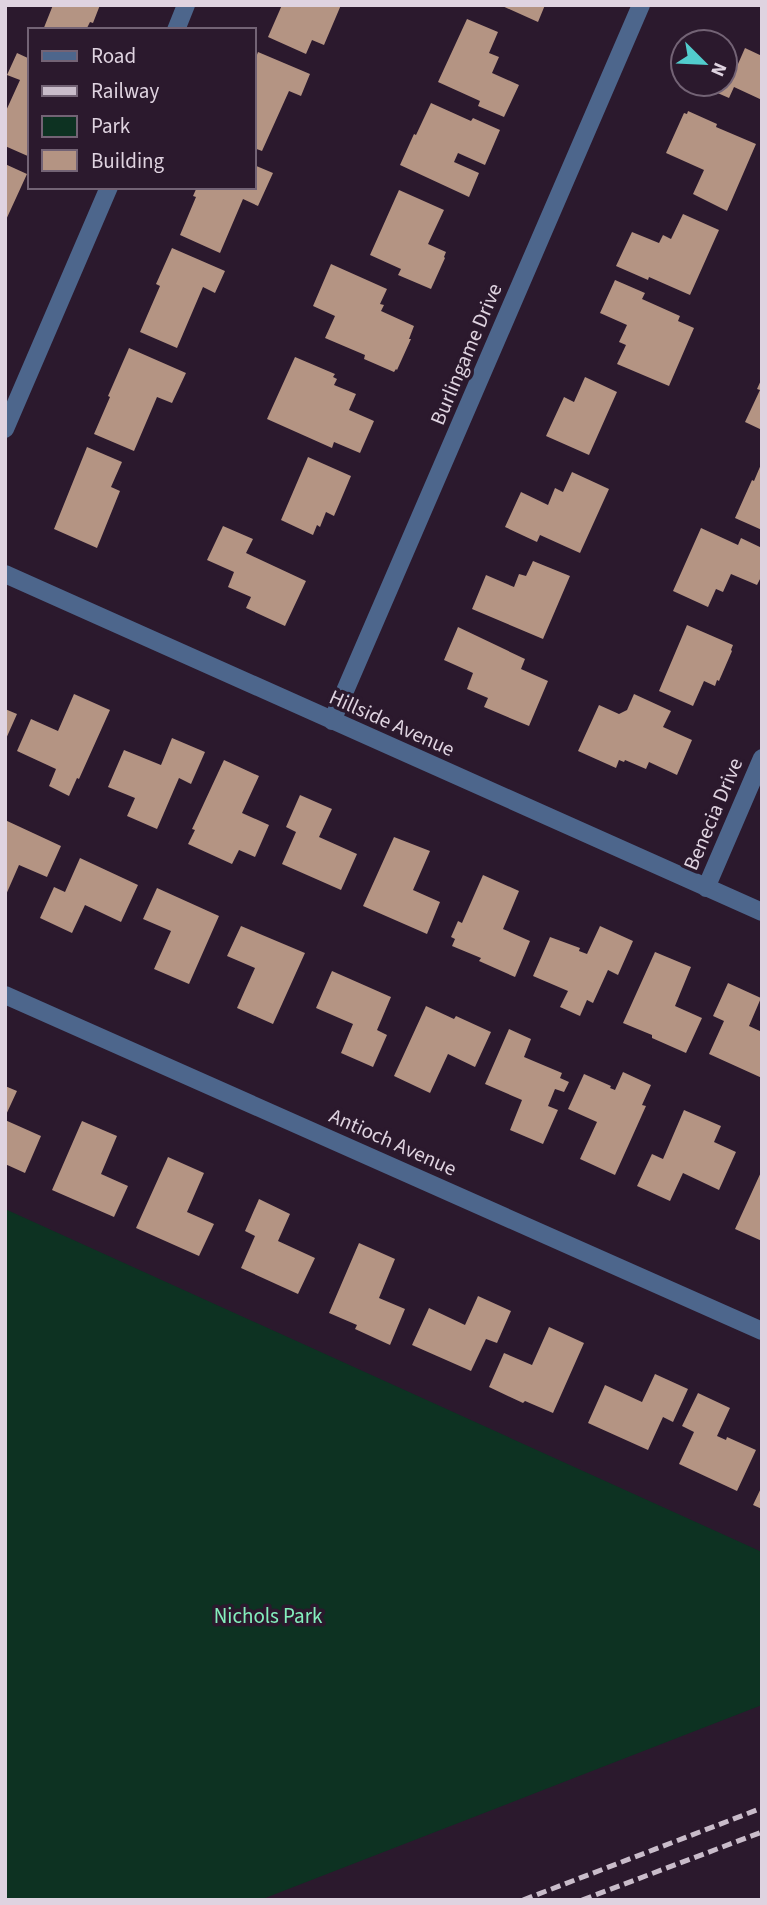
<svg xmlns="http://www.w3.org/2000/svg" width="767" height="1905" font-family="'Source Sans 3',sans-serif">
	<style>
		.green { fill: #0d3222 }
		.building { fill: #b49483 }
		.lines { fill: none; stroke-linecap: round; stroke-linejoin: round }
		.minor { stroke: #4d668c; stroke-width: 18 }
		.rail { stroke: #c9bcca; stroke-width: 5; stroke-dasharray: 10 5; stroke-linecap: butt }
		.labels { text-anchor: middle; stroke-width: 7; stroke-linejoin: round; paint-order: stroke }
		.street-label { font-size: 21px; fill: #dfd3e0; stroke: #2b192d }
		.park-label { font-size: 21px; fill: #84efbd; stroke: #2b192d }
	</style>
	<rect width="100%" height="100%" fill="#2b192d"/>
	<path class="green" d="M5,1209l757,343v153l-502,195h-255z"/>
	<path class="building" d="M53,5h47l-7,18 -3,-1 -4,8h-43z
		M282,5h59l-17,40 -12,-5 -6,14 -38,-17z
		M500,5h45l-7,17z
		M467,19l31,13 -9,21 10,4 -7,16 27,12 -15,32 -26,-11 2,-5 -42,-19z
		M745,48l17,8v44l-28,-13 -5,11 -32,-14h28v-26l13,6z
		M258,52l52,22 -9,22 -12,-5 -27,60 -8,-3v-85z
		M17,53l13,6v98l-25,-11v-33l15,-33 -13,-5z
		M431,103l40,18 2,-3 27,12 -15,35 -27,-12 -4,9 25,11 -10,24 -69,-32 14,-31 2,1z
		M688,111l29,13 -1,3 40,17 -29,67 -34,-17 11,-24 -38,-17 18,-40 3,1z
		M5,164l22,10 -22,48z
		M254,165l19,8 -15,33 -15,-7 -23,54 -40,-18 16,-38 -3,-1 4,-9h57z
		M399,190l45,20 -16,34 18,8 -2,5 1,1 -14,31 -33,-14 3,-6 -31,-14z
		M683,214l36,16 -29,65 -41,-18 -1,3 -32,-14 16,-34 27,11 4,-8 8,4z
		M172,248l53,23 -10,22 -12,-6 -26,61 -37,-16 20,-46 -4,-2z
		M331,264l56,25 -7,15 4,1 -3,6 33,15 -5,13h2l-14,31 -1,-1 -2,3 -30,-13 1,-4 -40,-17 10,-22 -22,-10z
		M615,280l30,13 -3,6 38,17 -2,5 16,7 -25,58 -52,-22 9,-19 -7,-3 8,-17 -27,-12z
		M129,348l57,25 -14,30 -15,-6 -23,54 -40,-17 16,-37 -2,-1z
		M295,357l40,17 -2,3 4,2 -3,6 22,9 -7,16 25,11 -14,32 -26,-11 -2,6 -65,-29z
		M585,377l32,15 -28,63 -43,-19 18,-39 10,5z
		M762,378v52l-17,-8 15,-32 -3,-1z
		M87,447l35,15 -11,25 9,4 -23,57 -43,-19z
		M308,457l43,19 -17,40 -8,-4 -6,15 -3,-2 -4,10 -32,-15z
		M762,462v68l-27,-12 17,-38 2,1z
		M572,472l37,17 -29,64 -40,-18 -3,7 -32,-15 16,-35 27,13 7,-17 8,4z
		M223,526l30,13 -7,14 60,28 -21,45 -39,-18 5,-11 -23,-10 6,-15 -27,-12z
		M701,528l37,17 3,-7 21,10v27l-5,10 -26,-11 -8,18 -7,-3 -8,18 -35,-16z
		M533,561l37,15 -27,63 -71,-30 14,-34 28,12 5,-13 7,2z
		M687,625l46,20 -2,5 1,1 -13,30 -2,-1 -2,6 -11,-5 -11,25 -34,-15z
		M458,627l67,32 -4,10 27,12 -19,45 -45,-19 4,-9 -21,-9 6,-16 -29,-13z
		M74,694l36,16 -31,69 -2,-1 -8,18 -20,-10 7,-17 -39,-18 14,-32 27,12z
		M634,694l37,17 -8,16 29,13 -15,35 -28,-13 -3,7 -21,-9 -1,2 -5,-2 -3,8 -38,-17 21,-46 20,9 8,-4z
		M5,709l12,5 -12,27z
		M172,738l33,14 -14,32 -12,-6 -22,51 -30,-13 8,-18 -27,-11 16,-37 37,15z
		M224,760l35,16 -17,37 27,12 -14,32 -16,-7 -7,14 -44,-20 7,-14 -3,-1z
		M300,795l32,14 -13,28 38,17 -16,36 -59,-26 14,-32 -10,-5z
		M5,820l56,26 -14,31 -28,-12 -14,32z
		M394,837l36,14 -17,39 27,12 -13,32 -64,-28z
		M80,858l58,27 -17,37 -36,-17 -13,28 -32,-15 14,-31 11,5z
		M483,875l36,16 -16,38 27,12 -15,36 -36,-16 2,-3 -29,-12 3,-7 -4,-2 7,-16 4,2z
		M157,888l62,28 -30,68 -35,-15 17,-38 -28,-12z
		M241,926l64,27 -32,71 -36,-16 18,-40 -28,-12z
		M600,926l33,15 -15,34 -10,-5 -15,33 -6,-3 -7,16 -20,-9 8,-16 -35,-15 17,-39 30,11 -1,3 8,3z
		M655,952l36,15 -16,39 27,12 -16,35 -34,-15v-3l-29,-12z
		M332,971l59,26 -14,33 10,5 -14,32 -32,-14 12,-29 -37,-16z
		M728,983l33,15 -12,28 13,6v46l-53,-24 15,-33 -11,-5z
		M426,1006l28,13 2,-3 35,16 -16,35 -27,-13 -18,39 -36,-17z
		M509,1029l22,10 -7,18 38,16 -2,5 9,4 -5,10 -9,-3 -7,17 10,4 -15,34 -33,-14 12,-30 -37,-16z
		M623,1072l28,13 -9,20 4,1 -31,69 -35,-16 17,-37 -29,-13 16,-35 27,12 -1,2 5,2z
		M5,1086l12,5 -12,26z
		M684,1110l37,16 -7,16 22,10 -17,38 -36,-17 -13,28 -33,-15 15,-32 11,5z
		M5,1120l36,16 -16,37 -20,-9z
		M82,1121l35,15 -16,38 27,12 -14,31 -62,-27z
		M168,1157l36,16 -17,39 27,12 -15,32 -63,-28z
		M762,1170v71l-27,-12z
		M259,1199l31,15 -12,27 37,17 -17,36 -57,-26 14,-32 -10,-5z
		M359,1243l36,16 -16,39 26,11 -15,36 -35,-16 2,-4 -28,-12z
		M478,1296l33,15 -14,32 -11,-4 -15,32 -59,-26 17,-37 36,17z
		M549,1327l35,16 -31,70 -28,-12 -2,2 -34,-16 15,-34 28,12z
		M655,1374l33,15 -15,33 -10,-5 -15,33 -60,-27 17,-38 37,17z
		M698,1393l32,15 -13,28 9,4 1,-3 29,13 -19,41 -58,-27 15,-32 -12,-6z
		M762,1486v23l-9,-4z"/>
	<g class="lines">
		<path class="minor" d="M176,30l10,-25
			M5,429l104,-242
			M5,574l757,338
			M332,721l309,-716
			M706,888l56,-130
			M5,995l757,336"/>
		<path class="rail" d="M523,1900l239,-92
			M582,1900l180,-68"/>
	</g>
	<g class="labels">
		<g class="street-label">
			<text transform="translate(466 354) rotate(-67)" y="7">Burlingame Drive</text>
			<text transform="translate(392 723) rotate(24)" y="7">Hillside Avenue</text>
			<text transform="translate(713 814) rotate(-67)" y="7">Benecia Drive</text>
			<text transform="translate(393 1142) rotate(24)" y="7">Antioch Avenue</text>
		</g>
		<g class="park-label">
			<text x="268" y="1623">Nichols Park</text>
		</g>
	</g>
	<rect width="767" height="1905" fill="none" stroke="#dfd3e0" stroke-width="14"/>
	<rect x="28" y="28" width="228" height="161" fill="#2b192d" stroke="#736375" stroke-width="2"/>
	<rect x="42" y="51" width="35" height="10" fill="#4d668c" stroke="#736375" stroke-width="2"/>
	<text x="91" y="63" font-size="21" fill="#dfd3e0">Road</text>
	<rect x="42" y="86" width="35" height="10" fill="#c9bcca" stroke="#736375" stroke-width="2"/>
	<text x="91" y="98" font-size="21" fill="#dfd3e0">Railway</text>
	<rect x="42" y="116" width="35" height="21" fill="#0d3222" stroke="#736375" stroke-width="2"/>
	<text x="91" y="133" font-size="21" fill="#dfd3e0">Park</text>
	<rect x="42" y="150" width="35" height="21" fill="#b49483" stroke="#736375" stroke-width="2"/>
	<text x="91" y="168" font-size="21" fill="#dfd3e0">Building</text>
	<g transform="translate(704 63) rotate(114)"><circle r="33" fill="#2b192d" stroke="#736375" stroke-width="2"/>
	<path d="M0-5L12 26L0 18L-12 26Z" fill="#52cdcd"/>
	<text y="-10" font-size="19" font-weight="bold" text-anchor="middle" fill="#dfd3e0">N</text>
	</g>
</svg>
